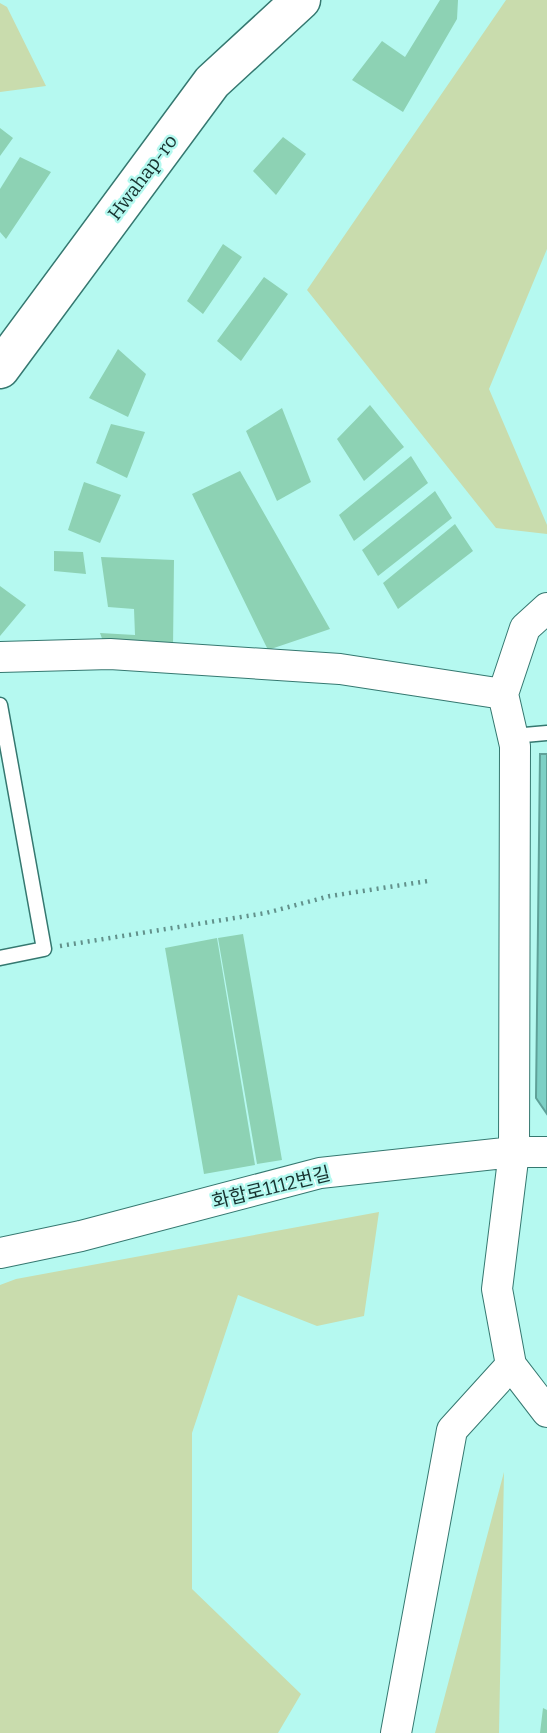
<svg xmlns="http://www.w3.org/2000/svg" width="547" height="1733" font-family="Bitter,'Noto Sans KR',serif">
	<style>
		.green { fill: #c9dcad }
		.water { fill: #7dd0c5; stroke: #5ea198; stroke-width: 2 }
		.building { fill: #8dd2b4 }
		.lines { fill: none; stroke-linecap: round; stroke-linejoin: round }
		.lane-casing { stroke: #357870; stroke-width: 17 }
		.street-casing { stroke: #357870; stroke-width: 32 }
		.secondary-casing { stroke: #357870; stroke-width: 41 }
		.path { stroke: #62918b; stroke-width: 4.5; stroke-dasharray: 2 5; stroke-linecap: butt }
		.lane { stroke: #fff; stroke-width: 14 }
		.street { stroke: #fff; stroke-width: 30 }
		.secondary { stroke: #fff; stroke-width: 38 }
		.labels { text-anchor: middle; stroke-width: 5; stroke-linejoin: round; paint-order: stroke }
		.street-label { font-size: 19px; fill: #17322f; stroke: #b5f9f0 }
	</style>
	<rect width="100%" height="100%" fill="#b5f9f0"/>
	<path class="green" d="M506,0h41v249l-58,140 58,136v9l-51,-6 -189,-238z
		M0,3l7,4 39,79 -46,6z
		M379,1212l-15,104 -47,10 -79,-31 -46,138v156l109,105 -23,39h-278v-448l16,-6z
		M504,1472l-5,261h-64z"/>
	<path class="water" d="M540,754h7v360l-11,-16z"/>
	<path class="building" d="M440,0h18l-1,19 -54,93 -51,-32 30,-39 23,16z
		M0,128l13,10 -13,18z
		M283,137l23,17 -30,41 -23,-24z
		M20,157l31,15 -45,67 -6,-7v-43z
		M223,244l19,13 -39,57 -16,-13z
		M264,277l24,17 -47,67 -24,-20z
		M118,349l28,25 -18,43 -39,-19z
		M370,405l34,42 -40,34 -27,-42z
		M282,408l29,74 -34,19 -31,-70z
		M111,424l34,8 -18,46 -31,-15z
		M411,456l17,27 -74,58 -15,-26z
		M240,471l90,158 -62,21 -76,-156z
		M84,482l37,13 -21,48 -32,-13z
		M435,491l17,27 -74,58 -16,-26z
		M455,524l18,27 -75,58 -15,-26z
		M54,551l29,1 3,22 -32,-3z
		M101,557l73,3 -1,88 -69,-4 -4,-11 35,2 -1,-26 -26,-2z
		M0,586l26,19 -26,31z
		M243,934l39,226 -25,4 -39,-226z
		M217,938l38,227 -51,9 -39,-226z
		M543,1708l4,2v23h-7z"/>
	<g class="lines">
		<defs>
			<path id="lane" d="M0,705l44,244 -44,9
				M513,736l34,-3"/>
			<path id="street" d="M0,657l110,-3 230,15 163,25 22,-66 22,-20
				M503,694l12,52 -1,406 -17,137 14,76 36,47
				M0,1253l81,-17 239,-63 194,-21h33
				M396,1733l56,-303 59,-65"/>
			<path id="secondary" d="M0,369l212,-287 89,-82"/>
		</defs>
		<use href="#lane" class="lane-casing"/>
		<use href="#street" class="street-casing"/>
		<use href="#secondary" class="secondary-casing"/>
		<path class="path" d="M60,946l206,-33 64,-17 98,-15"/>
		<use href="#lane" class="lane"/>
		<use href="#street" class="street"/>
		<use href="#secondary" class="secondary"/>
	</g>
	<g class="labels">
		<g class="street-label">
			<text transform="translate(142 177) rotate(-53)" y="7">Hwahap-ro</text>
			<text transform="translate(271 1187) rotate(-14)" y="7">화합로1112번길</text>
		</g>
	</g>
</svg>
